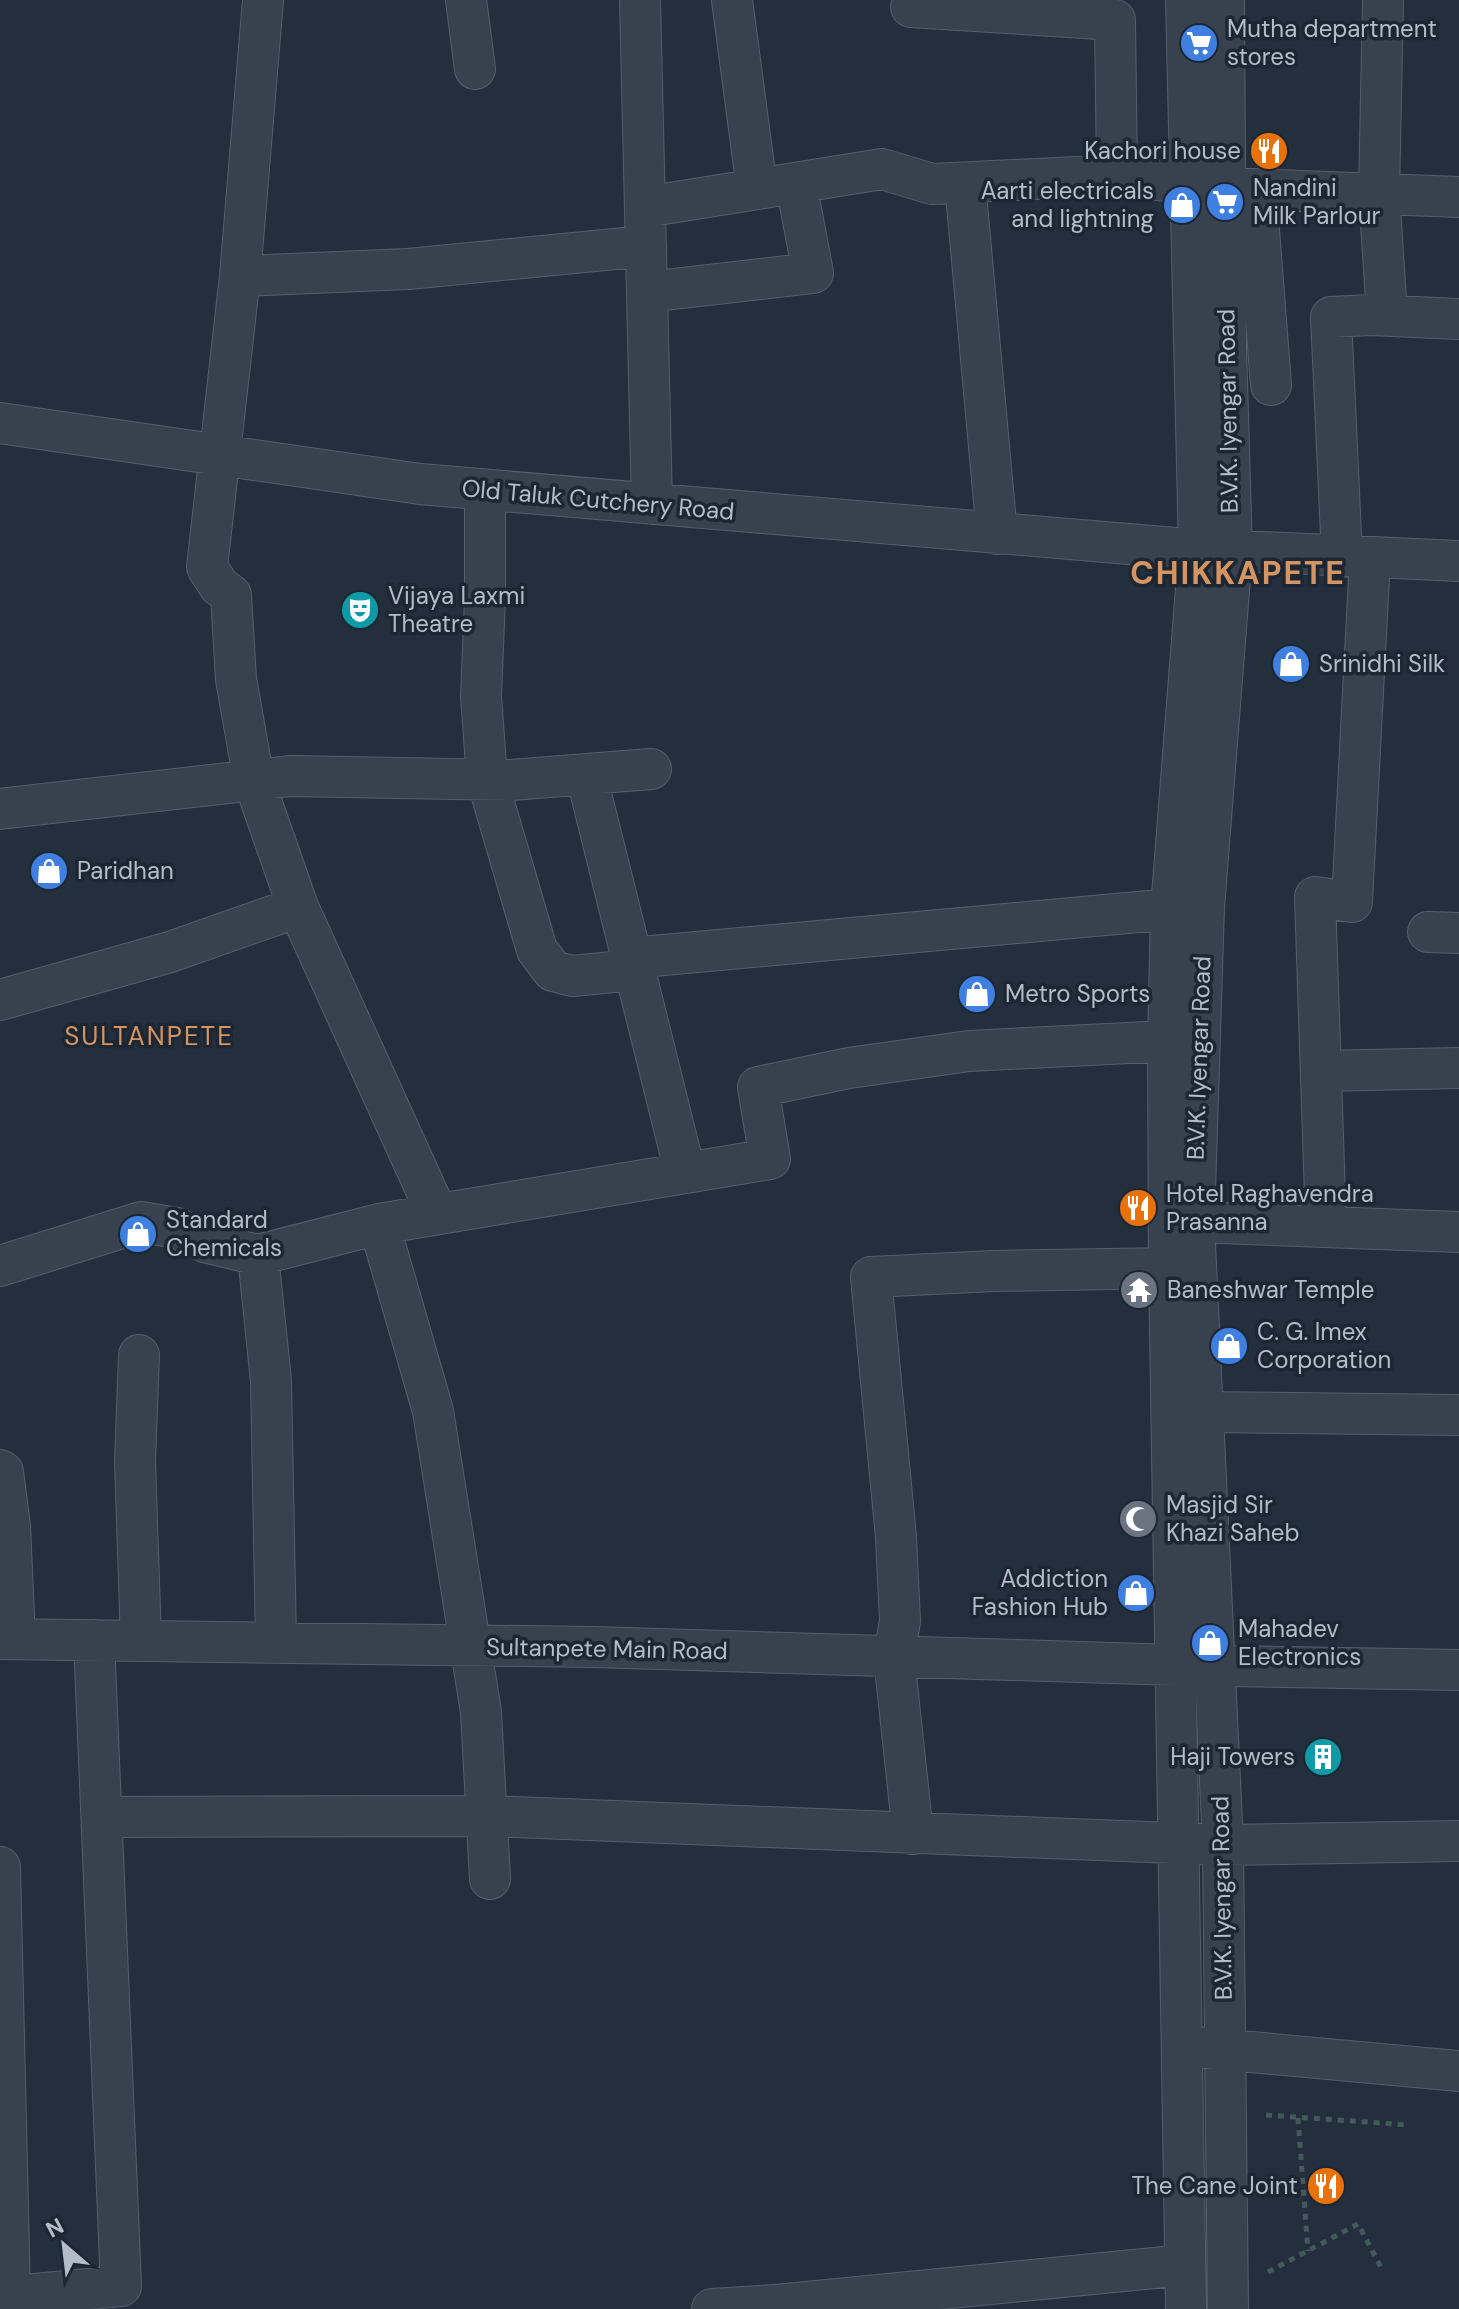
<svg xmlns="http://www.w3.org/2000/svg" width="1459" height="2309" font-family="'DM Sans',sans-serif">
	<style>
		.lines { fill: none; stroke-linecap: round; stroke-linejoin: round }
		.minor-casing { stroke: #565f6c; stroke-width: 42 }
		.path { stroke: #44595c; stroke-width: 5; stroke-dasharray: 6 6; stroke-linecap: butt }
		.minor { stroke: #38414e; stroke-width: 40 }
		.labels { text-anchor: middle; stroke-width: 7; stroke-linejoin: round; paint-order: stroke }
		.poi-label { font-size: 24px; fill: #b4bcc9; stroke: #1d2633; text-anchor: start }
		.street-label { font-size: 24px; fill: #b4bcc9; stroke: #1d2633 }
		.neighbourhood-label { font-size: 26px; letter-spacing: 2px; fill: #d59563; stroke: #1d2633 }
		.district-label { font-size: 32px; font-weight: bold; letter-spacing: 2px; fill: #d59563; stroke: #1d2633 }
	</style>
	<rect width="100%" height="100%" fill="#242f3e"/>
	<g class="lines">
		<defs>
			<path id="minor" d="M263,0l-23,276 -33,291 12,19 12,9 5,84 18,102 44,126 139,307
				M466,0l9,69
				M640,0l12,504
				M732,0l25,189
				M1224,0l2,348 6,204 -28,355 -10,315 29,623 5,464
				M1383,0l-4,193 8,122
				M911,7l204,13 2,155
				M965,183l32,351
				M1225,188l234,9
				M1256,191l15,194
				M645,207l237,-38 50,15 185,-9 72,9
				M240,276l168,-7 238,-23
				M647,292l166,-19 -17,-90
				M0,423l420,61 756,64 283,13
				M485,490v108l-4,98 6,83 50,171 16,21 19,5 62,-6
				M1342,557l-11,-240 40,-2 88,4
				M586,774l99,398
				M0,809l290,-33 221,4 140,-11
				M1428,932l31,1
				M631,958l540,-49
				M0,1000l170,-48 128,-45
				M1322,1071l137,-3
				M1194,1222l265,10
				M379,1224l54,187 48,301 9,167
				M1326,1227l-11,-330 37,5 18,-344
				M258,1255l13,126 5,261
				M0,1266l141,-44 36,6 28,14 53,13 121,-31 391,-65 -12,-72 91,-19 120,-17 199,-10
				M139,1355l-4,106 6,180
				M1204,1412l255,3
				M0,1470l3,2 7,54 5,113
				M0,1639l593,8 583,18 283,5
				M102,1817l385,-1 736,29 236,-4
				M913,1834l-19,-177 6,-36 -4,-84 -25,-260 123,-6 175,-3
				M0,1867l10,429
				M1196,2047l263,24
				M0,2297l121,-11 -27,-646
				M712,2309l64,-4 409,-40
				M1186,2309l-17,-1041 -1,-227 3,-132 28,-359 -13,-550"/>
		</defs>
		<use href="#minor" class="minor-casing"/>
		<path class="path" d="M1266,2115l143,10
			M1298,2118l10,133
			M1268,2272l90,-48 25,47"/>
		<use href="#minor" class="minor"/>
	</g>
	<defs>
		<symbol id="supermarket-disc" viewBox="-11 -11 22 22"><circle r="9.5" fill="#3f7fe0" stroke="#1d2633"/><path d="M-6-5.5h2.5l.6 2H6L4.5 2H-2.5L-4.4-4H-6ZM-1.5 3.2a1.3 1.3 0 1 0 .1 0ZM3 3.2a1.3 1.3 0 1 0 .1 0Z" fill="#fff"/></symbol>
		<symbol id="restaurant-disc" viewBox="-11 -11 22 22"><circle r="9.5" fill="#e8710a" stroke="#1d2633"/><path d="M-5-6h1v4h1v-4h1v4h1v-4h1v5L-1.5 .5V6h-2V.5L-5-1ZM5-6V6H3V1.5H1.5Q1.5-4 5-6Z" fill="#fff"/></symbol>
		<symbol id="shop-disc" viewBox="-11 -11 22 22"><circle r="9.5" fill="#3f7fe0" stroke="#1d2633"/><path d="M-5-2.5h2.3a2.7 3.5 0 0 1 5.4 0H5L5.5 6h-11ZM-1.5-2.5h3a1.5 2.3 0 0 0-3 0Z" fill="#fff"/></symbol>
		<symbol id="theatre-disc" viewBox="-11 -11 22 22"><circle r="9.5" fill="#0f9aa8" stroke="#1d2633"/><path d="M-5-5.5Q0-4 5-5.5V0Q5 5 0 6Q-5 5-5 0ZM-3.3-2.5H-1v1.5H-3.3ZM1-2.5H3.3v1.5H1ZM-2.8 1Q0 5.5 2.8 1Z" fill="#fff"/></symbol>
		<symbol id="temple-disc" viewBox="-11 -11 22 22"><circle r="9.5" fill="#6b7280" stroke="#1d2633"/><path d="M0-6L5-2H3V0L6.5 2.5H4V6H1.5V3h-3V6H-4V2.5H-6.5L-3 0V-2H-5Z" fill="#fff"/></symbol>
		<symbol id="mosque-disc" viewBox="-11 -11 22 22"><circle r="9.5" fill="#6b7280" stroke="#1d2633"/><path d="M3.5-4.9A6 6 0 1 0 3.5 4.9A5 5 0 1 1 3.5-4.9Z" fill="#fff"/></symbol>
		<symbol id="building-disc" viewBox="-11 -11 22 22"><circle r="9.5" fill="#0f9aa8" stroke="#1d2633"/><path d="M-4-6H4V6H1V3H-1V6H-4ZM-2.5-4.3h1.7v1.8h-1.7ZM.8-4.3h1.7v1.8H.8ZM-2.5-1h1.7V.8h-1.7ZM.8-1h1.7V.8H.8Z" fill="#fff"/></symbol>
	</defs>
	<g fill-rule="evenodd">
		<use href="#supermarket-disc" x="1177" y="21" width="44" height="44"/>
		<use href="#restaurant-disc" x="1247" y="129" width="44" height="44"/>
		<use href="#supermarket-disc" x="1203" y="180" width="44" height="44"/>
		<use href="#shop-disc" x="1160" y="183" width="44" height="44"/>
		<use href="#theatre-disc" x="338" y="588" width="44" height="44"/>
		<use href="#shop-disc" x="1269" y="642" width="44" height="44"/>
		<use href="#shop-disc" x="27" y="849" width="44" height="44"/>
		<use href="#shop-disc" x="955" y="972" width="44" height="44"/>
		<use href="#restaurant-disc" x="1116" y="1186" width="44" height="44"/>
		<use href="#shop-disc" x="116" y="1212" width="44" height="44"/>
		<use href="#temple-disc" x="1117" y="1268" width="44" height="44"/>
		<use href="#shop-disc" x="1207" y="1324" width="44" height="44"/>
		<use href="#mosque-disc" x="1116" y="1497" width="44" height="44"/>
		<use href="#shop-disc" x="1114" y="1571" width="44" height="44"/>
		<use href="#shop-disc" x="1188" y="1621" width="44" height="44"/>
		<use href="#building-disc" x="1301" y="1735" width="44" height="44"/>
		<use href="#restaurant-disc" x="1304" y="2164" width="44" height="44"/>
	</g>
	<g class="labels">
		<g class="poi-label">
			<text x="1227" y="37">Mutha department<tspan x="1227" dy="28">stores</tspan></text>
			<text x="1241" y="159" text-anchor="end">Kachori house</text>
			<text x="1253" y="196">Nandini<tspan x="1253" dy="28">Milk Parlour</tspan></text>
			<text x="1154" y="199" text-anchor="end">Aarti electricals<tspan x="1154" dy="28">and lightning</tspan></text>
			<text x="388" y="604">Vijaya Laxmi<tspan x="388" dy="28">Theatre</tspan></text>
			<text x="1319" y="672">Srinidhi Silk</text>
			<text x="77" y="879">Paridhan</text>
			<text x="1005" y="1002">Metro Sports</text>
			<text x="1166" y="1202">Hotel Raghavendra<tspan x="1166" dy="28">Prasanna</tspan></text>
			<text x="166" y="1228">Standard<tspan x="166" dy="28">Chemicals</tspan></text>
			<text x="1167" y="1298">Baneshwar Temple</text>
			<text x="1257" y="1340">C. G. Imex<tspan x="1257" dy="28">Corporation</tspan></text>
			<text x="1166" y="1513">Masjid Sir<tspan x="1166" dy="28">Khazi Saheb</tspan></text>
			<text x="1108" y="1587" text-anchor="end">Addiction<tspan x="1108" dy="28">Fashion Hub</tspan></text>
			<text x="1238" y="1637">Mahadev<tspan x="1238" dy="28">Electronics</tspan></text>
			<text x="1295" y="1765" text-anchor="end">Haji Towers</text>
			<text x="1298" y="2194" text-anchor="end">The Cane Joint</text>
		</g>
		<g class="street-label">
			<text transform="translate(1228 411) rotate(-91)" y="8">B.V.K. Iyengar Road</text>
			<text transform="translate(598 500) rotate(5)" y="8">Old Taluk Cutchery Road</text>
			<text transform="translate(1199 1058) rotate(-88)" y="8">B.V.K. Iyengar Road</text>
			<text transform="translate(607 1649) rotate(1)" y="8">Sultanpete Main Road</text>
			<text transform="translate(1222 1898) rotate(-91)" y="8">B.V.K. Iyengar Road</text>
		</g>
		<g class="neighbourhood-label">
			<text x="149" y="1045">SULTANPETE</text>
		</g>
		<g class="district-label">
			<text x="1238" y="584">CHIKKAPETE</text>
		</g>
	</g>
	<g transform="translate(64 2245) rotate(332)" stroke="#1d2633" stroke-width="6" paint-order="stroke">
	<path d="M0-6L14 30L0 20L-14 30Z" fill="#b4bcc9"/>
	<text y="-12" font-size="22" font-weight="bold" text-anchor="middle" fill="#b4bcc9">N</text>
	</g>
</svg>
